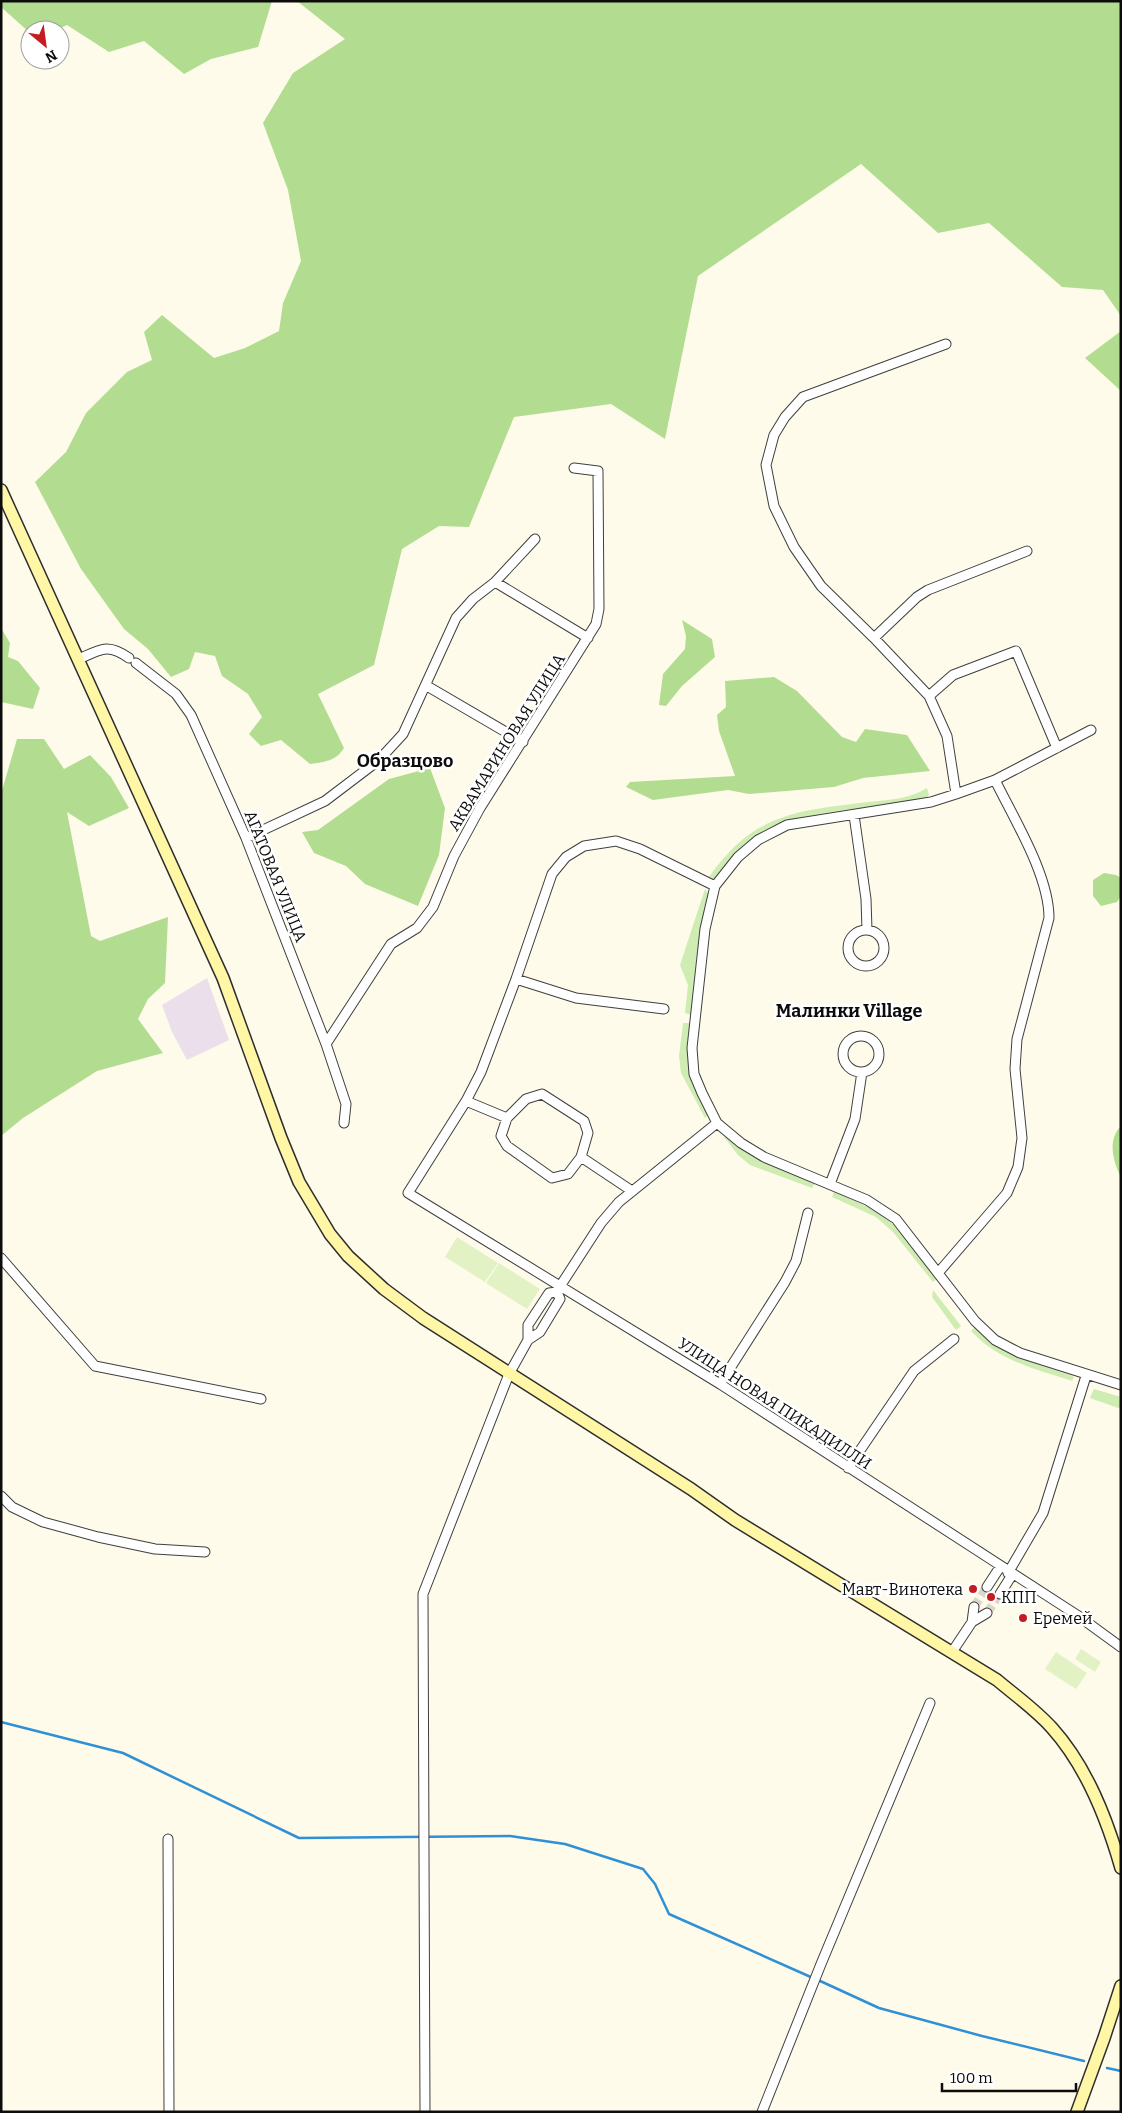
<svg xmlns="http://www.w3.org/2000/svg" width="1122" height="2113" font-family="Bitter,serif">
	<style>
		.industrial { fill: #ebdfec }
		.green { fill: #cfecb3 }
		.forest { fill: #b2dd91 }
		.pitch { fill: #e2f2c5 }
		.lines { fill: none; stroke-linecap: round; stroke-linejoin: round }
		.stream { stroke: #2f90d5; stroke-width: 2.5 }
		.street-tunnel { stroke: #dbd7ca; stroke-width: 9; stroke-dasharray: 9 4.5; stroke-linecap: butt }
		.street-casing { stroke: #3f3f3f; stroke-width: 11 }
		.secondary-casing { stroke: #2e2e2e; stroke-width: 14 }
		.street { stroke: #fff; stroke-width: 9 }
		.secondary { stroke: #fff7a6; stroke-width: 11 }
		.poi-dot { fill: #c41c21; stroke: #fff; stroke-width: 2 }
		.labels { text-anchor: middle; stroke-width: 5; stroke-linejoin: round; paint-order: stroke }
		.street-label { font-size: 16px; fill: #0c0c0c; stroke: #fff }
		.poi-label { font-size: 16px; fill: #0c0c0c; stroke: #fff; text-anchor: start }
		.neighbourhood-label { font-size: 18px; font-weight: bold; fill: #0c0c0c; stroke: #fff }
	</style>
	<rect width="100%" height="100%" fill="#fffbeb"/>
	<path class="industrial" d="M207,978l22,62 -42,20 -15,-28 -10,-27z"/>
	<path class="green" d="M927,788l2,7 -4,4c-54,11 -120,8 -168,37 -9,5 -17,12 -24,20 -6,7 -11,18 -19,23l-5,-2c45,-64 87,-66 159,-75 21,-2 41,-3 59,-14z
		M705,889l4,6c-12,39 -14,80 -18,120l-6,-2 3,-28 -8,-20z
		M683,1023h6c-1,38 1,60 20,92l-4,3 -24,-45 -2,-17z
		M726,1136l28,20 61,27 -3,5 -62,-23 -12,-10 -14,-18z
		M834,1191l40,19 20,15 43,54 -4,3 -40,-50 -17,-15 -44,-20z
		M933,1290l28,36 -5,4 -24,-33z
		M975,1327c27,27 59,36 95,48l4,2 -2,4c-37,-12 -73,-20 -101,-50z
		M1094,1389l27,8v12l-31,-11z"/>
	<path class="forest" d="M1,1h271l-14,46 -47,12 -27,15 -40,-33 -35,11 -42,-27 -10,5h-27v3l-29,-26z
		M297,1h824v315l-18,-26 -41,-3 -73,-64 -51,10 -77,-69 -163,112 -33,163 -54,-35 -97,13 -45,110 -30,-1 -37,23 -28,116 -56,29 26,54c-8,13 -19,14 -34,16l-29,-24 -20,6 -12,-12 13,-17 -14,-23 -26,-18 -7,-20 -20,-4 -6,17 -18,8 -23,-28 -24,-20 -43,-60 -46,-87 31,-30 20,-39 41,-41 25,-12 -8,-28 18,-17 52,43 31,-10 34,-17 4,-28 18,-42 -13,-71 -25,-67 30,-50 52,-34z
		M1121,331v60l-36,-33z
		M682,620l30,19 3,18 -33,29 -16,20 -7,-1 4,-31 22,-25 1,-13z
		M1,628l9,15 -2,14 10,4 22,27 -7,21 -32,-7z
		M774,677l23,14 45,46 14,5 9,-13 42,6 23,36 -67,7 -29,9 -85,7 -21,-4 -75,10 -27,-13 4,-5 105,-6 -16,-45 -2,-16 9,-8 -1,-26z
		M17,739h27l20,30 26,-14 21,22 18,31 -40,18 -22,-14 24,124 9,5 68,-24 -3,66 -17,16 -10,20 25,34 -66,18 -74,47 -22,18v-342z
		M430,768l15,40 -6,47 -21,51 -53,-22 -19,-18 -32,-13 -12,-21 16,-2 71,-51z
		M1104,873l12,2 5,3v18l-4,6 -16,4 -8,-10v-16z
		M1121,1126v51c-8,-15 -14,-37 0,-51z"/>
	<path class="pitch" d="M457,1237l41,26 -13,19 -40,-25z
		M499,1263l41,26 -13,20 -41,-26z
		M1081,1649l20,13 -6,10 -20,-13z
		M1056,1652l31,21 -11,16 -31,-20z"/>
	<g class="lines">
		<path class="stream" d="M1,1722l122,31 176,85 211,-2 55,8 78,25 12,15 14,30 144,64
			M818,1980l61,28 103,28 102,25
			M1107,2068l14,3"/>
		<path class="street-tunnel" d="M974,1607l13,-20
			M987,1613l13,-19"/>
		<defs>
			<path id="street" d="M946,344l-143,53 -18,20 -11,18 -8,30 8,41 20,41 27,39 53,52 55,58 18,40 9,58
				M495,582l93,56
				M874,638l43,-41 11,-7 99,-39
				M79,659c22,-10 29,-16 50,-1
				M136,663l40,31 15,21 55,123 80,206 20,60 -2,19
				M427,686l96,56
				M929,696l24,-21 63,-24 41,97
				M1091,730l-96,50 -39,14 -25,8 -144,23 -29,15 -20,17 -23,29 -10,43 -13,119 2,26 8,19 15,30 24,20 23,14 103,43 29,19 79,102 20,19 25,13 101,32
				M854,815l12,84 1,31
				M246,838l79,-37 54,-41 24,-26 53,-116 17,-19 22,-17 40,-43
				M715,886l-75,-37 -24,-8 -32,5 -18,11 -14,17 -36,105 -35,93 -15,29 -58,92 312,191 357,231 44,32
				M848 948a18 18 0 1 1 36 0a18 18 0 1 1-36 0Z
				M516,979l60,19 88,11
				M843 1054a18 18 0 1 1 36 0a18 18 0 1 1-36 0Z
				M326,1044l65,-100 26,-16 16,-21 21,-51 26,-48 116,-184 3,-15 -1,-138 -24,-3
				M466,1101l41,17 -6,18 6,10 45,32 16,-4 13,-17 51,34
				M507,1118l19,-19 16,-5 42,27 4,12 -7,24
				M830,1184l25,-65 7,-47
				M1,1258l94,108 166,33
				M938,1273l69,-80 11,-26 4,-29 -7,-69 2,-30 32,-121c0,-43 -35,-99 -54,-138
				M557,1291l44,-68 18,-21 98,-79
				M557,1292l3,7 -20,33 -12,8v-15l21,-32z
				M720,1384l65,-102 11,-21 12,-48
				M848,1468l66,-97 40,-32
				M1,1496l11,11 31,15 55,15 57,12 50,3
				M1008,1573l35,-60 43,-137
				M987,1587l13,-20
				M1000,1594l12,-19
				M974,1607l-2,15 15,-9
				M952,1652l20,-30
				M168,1839l1,273
				M425,2112l-2,-518 86,-220 19,-34
				M762,2112l59,-148 109,-261"/>
			<path id="secondary" d="M1,490l222,488 58,160 18,44 31,52 18,22 36,33 39,29 268,171 44,31 262,160c19,16 39,30 55,48 35,39 55,91 69,140
				M1077,2112l27,-74 17,-52"/>
		</defs>
		<use href="#street" class="street-casing"/>
		<use href="#secondary" class="secondary-casing"/>
		<use href="#street" class="street"/>
		<use href="#secondary" class="secondary"/>
	</g>
	<g class="poi-dot">
		<circle cx="973" cy="1589" r="5"/>
		<circle cx="991" cy="1597" r="5"/>
		<circle cx="1023" cy="1618" r="5"/>
	</g>
	<g class="labels">
		<g class="street-label">
			<text transform="translate(506 742) rotate(-58)" y="6">АКВАМАРИНОВАЯ УЛИЦА</text>
			<text transform="translate(276 876) rotate(68)" y="6">АГАТОВАЯ УЛИЦА</text>
			<text transform="translate(775 1403) rotate(33)" y="6">УЛИЦА НОВАЯ ПИКАДИЛЛИ</text>
		</g>
		<g class="poi-label">
			<text x="963" y="1595" text-anchor="end">Мавт-Винотека</text>
			<text x="1001" y="1603">КПП</text>
			<text x="1033" y="1624">Еремей</text>
		</g>
		<g class="neighbourhood-label">
			<text x="405" y="767">Образцово</text>
			<text x="849" y="1017">Малинки Village</text>
		</g>
	</g>
	<rect width="1122" height="2113" fill="none" stroke="#0c0c0c" stroke-width="5"/>
	<g transform="translate(45 45) rotate(151)"><circle r="24" fill="#ffffff" stroke="#9e9e9e"/>
	<path d="M0-4L9 19L0 12L-9 19Z" fill="#c41c21"/>
	<text y="-8" font-size="14" font-weight="bold" text-anchor="middle" fill="#0c0c0c">N</text>
	</g>
	<path d="M942 2083v8h134v-8" fill="none" stroke="#0c0c0c" stroke-width="2.5"/>
	<text x="950" y="2083" font-size="15" fill="#0c0c0c" stroke="#ffffff" stroke-width="4" paint-order="stroke">100 m</text>
</svg>
